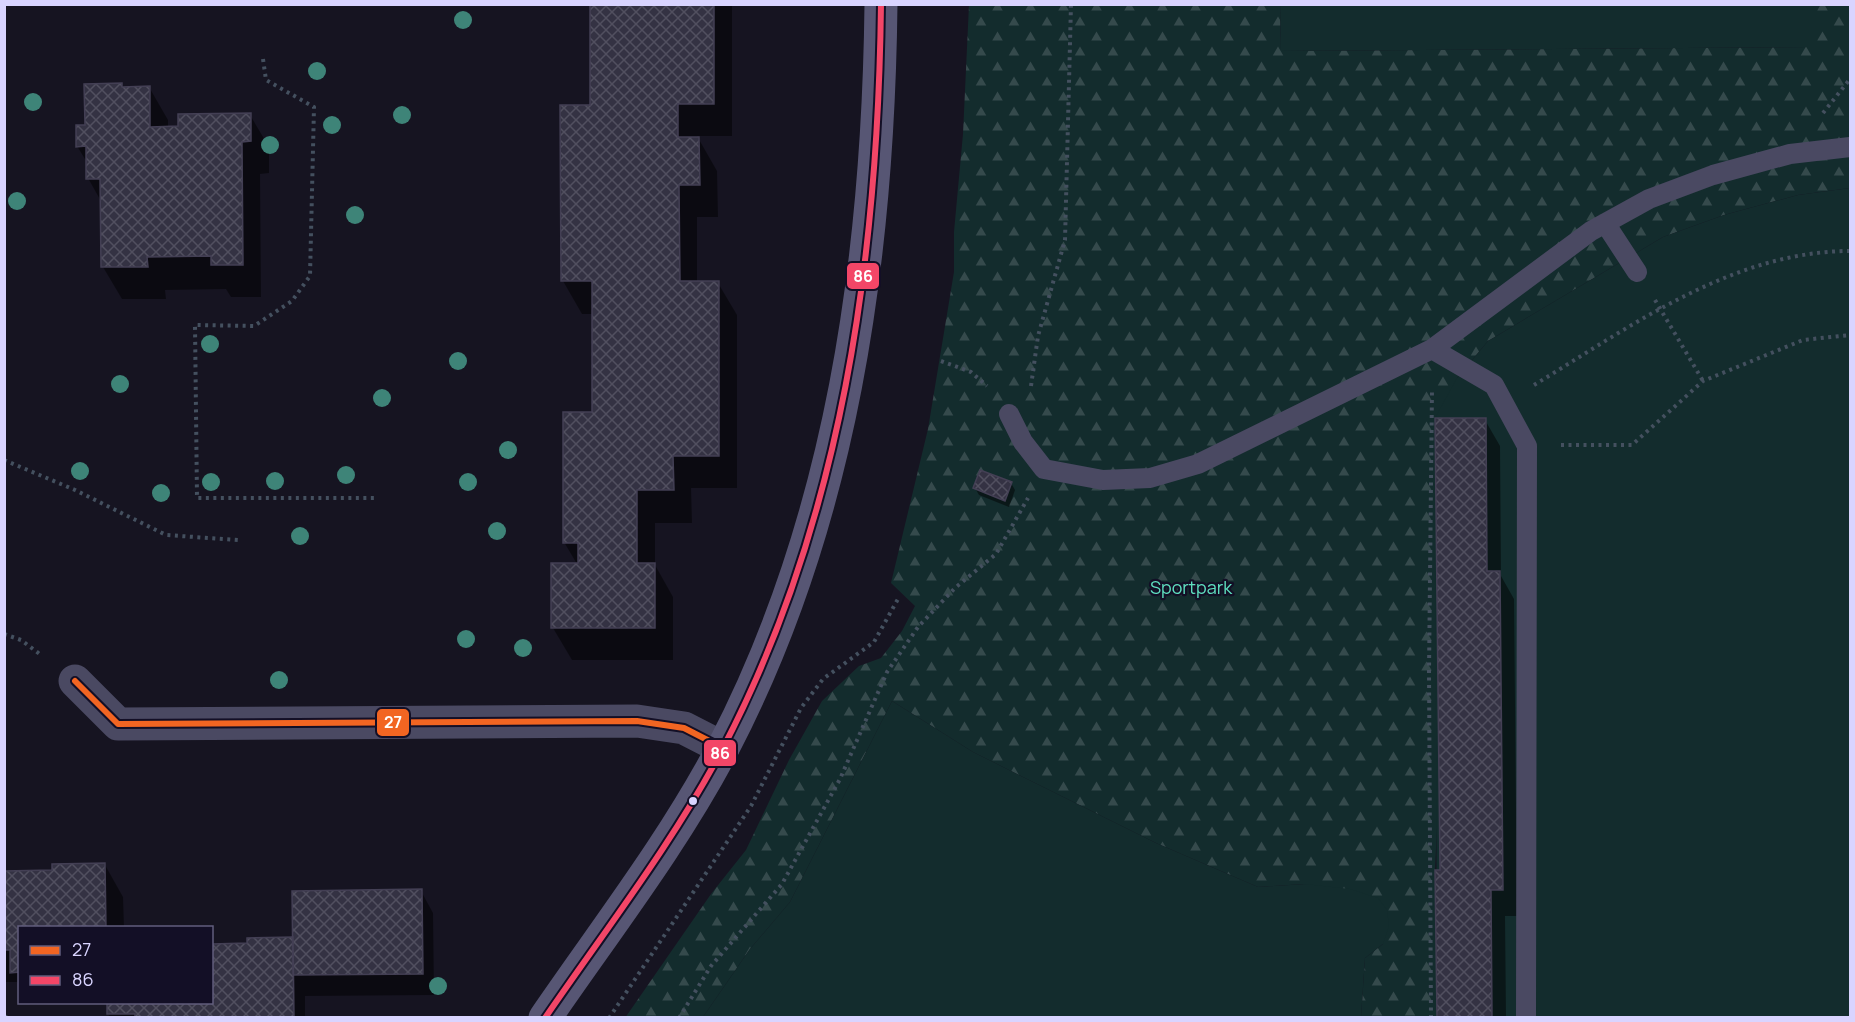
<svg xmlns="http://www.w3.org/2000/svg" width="1855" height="1022" font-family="Manrope,sans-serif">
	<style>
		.forest { fill: url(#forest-firs) }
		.pitch { fill: #132c2d }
		.shadow { fill: #0007 }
		.building { fill: url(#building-cross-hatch); stroke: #433f54; stroke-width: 1.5 }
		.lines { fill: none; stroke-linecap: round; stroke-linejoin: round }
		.path { stroke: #44505f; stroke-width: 4; stroke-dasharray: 3 4.5; stroke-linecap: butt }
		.lane { stroke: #4a4962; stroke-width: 20 }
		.street { stroke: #4a4962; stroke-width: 33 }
		.secondary { stroke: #575674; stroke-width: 33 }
		.bus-1-casing { stroke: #130f26; stroke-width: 10 }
		.bus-2-casing { stroke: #130f26; stroke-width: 10 }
		.bus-1 { stroke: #f26522; stroke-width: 6 }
		.bus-2 { stroke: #f34667; stroke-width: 6 }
		.tree { fill: #3e8478 }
		.bus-dot { fill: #d9d4ff; stroke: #130f26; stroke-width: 2 }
		.labels { text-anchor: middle; stroke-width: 4.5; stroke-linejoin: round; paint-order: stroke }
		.park-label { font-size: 18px; fill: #5fe0c0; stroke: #130f26 }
		.line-badge { stroke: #130f26; stroke-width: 2 }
		.badge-label { font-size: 16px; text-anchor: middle; font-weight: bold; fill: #fff }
	</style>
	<defs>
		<pattern id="forest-firs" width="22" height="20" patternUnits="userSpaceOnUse" patternTransform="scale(1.5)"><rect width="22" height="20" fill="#132c2d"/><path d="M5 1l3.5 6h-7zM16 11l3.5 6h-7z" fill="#354a4c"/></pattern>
		<pattern id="building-cross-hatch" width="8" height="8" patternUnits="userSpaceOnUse" patternTransform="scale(1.5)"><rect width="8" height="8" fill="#343243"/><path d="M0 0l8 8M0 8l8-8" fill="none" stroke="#514f5f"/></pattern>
	</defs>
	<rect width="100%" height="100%" fill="#161421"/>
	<path class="forest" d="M969,5h311l1,46 531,-4v-42h38v183l-52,7 -74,20 -61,22 -175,104 -31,37 -22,492 2,147h-76l4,-59 18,-14 -78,-60 -47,3 -102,-44 -183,-91 -81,-51 -102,201 -40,47 -47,68 -78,1 86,-124 35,-44 43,-90 33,-59 37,-35 22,-8 21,-27 13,-25 -24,-23 37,-154 26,-157v-40l9,-98z"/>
	<path class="pitch" d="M1280,5h532v42l-531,4z
		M1850,188v829h-413l-2,-599 22,-40 31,-37 175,-104 61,-22 74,-20z
		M892,701l81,51 183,91 102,44 47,-3 45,5 28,9 9,12 2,16 -6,18 -18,14 -4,59h-658l47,-68 40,-47z"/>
	<path class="shadow" d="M592,4h140v132h-35l20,35 1,46h-21v66h21l19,32v173h-46l1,35h-37v42l18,32v63h-101l-19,-32 24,-64 -13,-22 29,-129v-99h-11l-19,-33 29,-174z
		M86,86l63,1 19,33v8l82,-13 19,32v26l-9,1 1,123h-30l-5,-8 -61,1 1,9h-44l-19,-32 -1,-64 -14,-25v-14l-11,-18 9,-19z
		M1485,420l15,26 1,130 13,23 3,317h-12l1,102h-68l3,-146z
		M1011,483l4,7 -6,17 -30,-12 -4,-7z
		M105,865l18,32 1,31h-104v58l-3,-4h-13v-110h50z
		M421,891l12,22 1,82 -129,1v22h-195l-2,-4v-12h104v-57h37l45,-7z
		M29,1002h19v2l-18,1z"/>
	<path class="building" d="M590,4h124v100h-36v33h21l1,48h-21l1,96h39v175h-46l1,34h-37v73h18v65h-104v-65h27v-20h-15v-131h29v-131h-31l-1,-176h30z
		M122,83v4l28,-1v41l28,-1v-12l73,-1v28l-9,1 1,123h-32v-9l-64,1 1,10h-47l-1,-88h-14v-33l-10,1v-22h9l-1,-41z
		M1435,418h51l1,153h13l3,319h-12l1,128h-55l-2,-148h5z
		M980,470l32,12 -7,19 -32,-13z
		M105,863l1,65h-86v44l-10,1v-23h-6v-79l48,-1v-6z
		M422,889l1,85 -130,1 -1,-84z
		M293,937l1,81h-159v-4h-28v-12h105v-58l35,-1v-5z"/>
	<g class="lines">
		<path class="path" d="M263,59l3,21 48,27 -4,169 -18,25 -38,25 -59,-1 2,173h179
			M1823,113l27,-34
			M1655,300l48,81
			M941,361l30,11 16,14
			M1534,385c96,-58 199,-134 316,-134
			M1031,386l7,-50 27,-96 6,-236
			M1561,445h71l71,-64 100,-41 47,-5
			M4,460l71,30 91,45 72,5
			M4,634l17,6 20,15
			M4,1016l5,2
			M609,1018l142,-212 50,-98 22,-29 51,-37 24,-43
			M679,1018l32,-52 71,-82 58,-105 47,-107 31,-45 37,-39 41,-34 32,-56
			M1431,1018l-2,-346 3,-284"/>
		<path class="lane" d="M1605,223l32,49
			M1432,349l62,36 33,61 -1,572
			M1009,414l14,28 21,27 59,11 47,-2 48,-14 234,-115 159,-118 58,-32 64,-24 77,-21 60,-7"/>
		<path class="street" d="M75,681l43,43 519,-3 47,7 39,20"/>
		<path class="secondary" d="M545,1018c61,-89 128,-175 178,-270 119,-228 155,-489 158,-744"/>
		<defs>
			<path id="bus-1" d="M75,681l43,43 519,-3 47,7 39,20"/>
			<path id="bus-2" d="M545,1018c61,-89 128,-175 178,-270 119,-228 155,-489 158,-744"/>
		</defs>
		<use href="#bus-1" class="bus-1-casing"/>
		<use href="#bus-2" class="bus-2-casing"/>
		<use href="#bus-1" class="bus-1"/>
		<use href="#bus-2" class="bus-2"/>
	</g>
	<g class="tree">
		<circle cx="463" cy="20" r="9"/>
		<circle cx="317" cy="71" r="9"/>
		<circle cx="33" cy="102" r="9"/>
		<circle cx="402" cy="115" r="9"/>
		<circle cx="332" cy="125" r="9"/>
		<circle cx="270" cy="145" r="9"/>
		<circle cx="17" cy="201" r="9"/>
		<circle cx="355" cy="215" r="9"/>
		<circle cx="210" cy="344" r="9"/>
		<circle cx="458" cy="361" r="9"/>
		<circle cx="120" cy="384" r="9"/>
		<circle cx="382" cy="398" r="9"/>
		<circle cx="508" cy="450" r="9"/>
		<circle cx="80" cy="471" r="9"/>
		<circle cx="346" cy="475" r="9"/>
		<circle cx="275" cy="481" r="9"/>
		<circle cx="211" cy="482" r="9"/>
		<circle cx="468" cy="482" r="9"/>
		<circle cx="161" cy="493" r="9"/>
		<circle cx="497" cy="531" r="9"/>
		<circle cx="300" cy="536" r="9"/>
		<circle cx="466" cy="639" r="9"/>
		<circle cx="523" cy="648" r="9"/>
		<circle cx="279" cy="680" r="9"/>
		<circle cx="438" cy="986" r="9"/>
	</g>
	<circle class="bus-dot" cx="693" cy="801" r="5"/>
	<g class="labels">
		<g class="park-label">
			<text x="1191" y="594">Sportpark</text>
		</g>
	</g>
	<g class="line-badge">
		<rect x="846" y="262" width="34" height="28" rx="6" fill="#f34667"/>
		<rect x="376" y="708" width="34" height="29" rx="6" fill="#f26522"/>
		<rect x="703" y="739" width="34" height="28" rx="6" fill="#f34667"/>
	</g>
	<g class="badge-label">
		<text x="863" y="282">86</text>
		<text x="393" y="728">27</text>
		<text x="720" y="759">86</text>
	</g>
	<rect width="1855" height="1022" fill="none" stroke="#d9d4ff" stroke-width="12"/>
	<rect x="18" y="926" width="195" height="78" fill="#130f26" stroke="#625e7d" stroke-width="1.5"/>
	<rect x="30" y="946" width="30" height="9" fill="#f26522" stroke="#625e7d" stroke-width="1.5"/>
	<text x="72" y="956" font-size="18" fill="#d9d4ff">27</text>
	<rect x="30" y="976" width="30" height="9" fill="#f34667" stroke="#625e7d" stroke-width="1.5"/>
	<text x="72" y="986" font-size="18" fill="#d9d4ff">86</text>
</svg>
